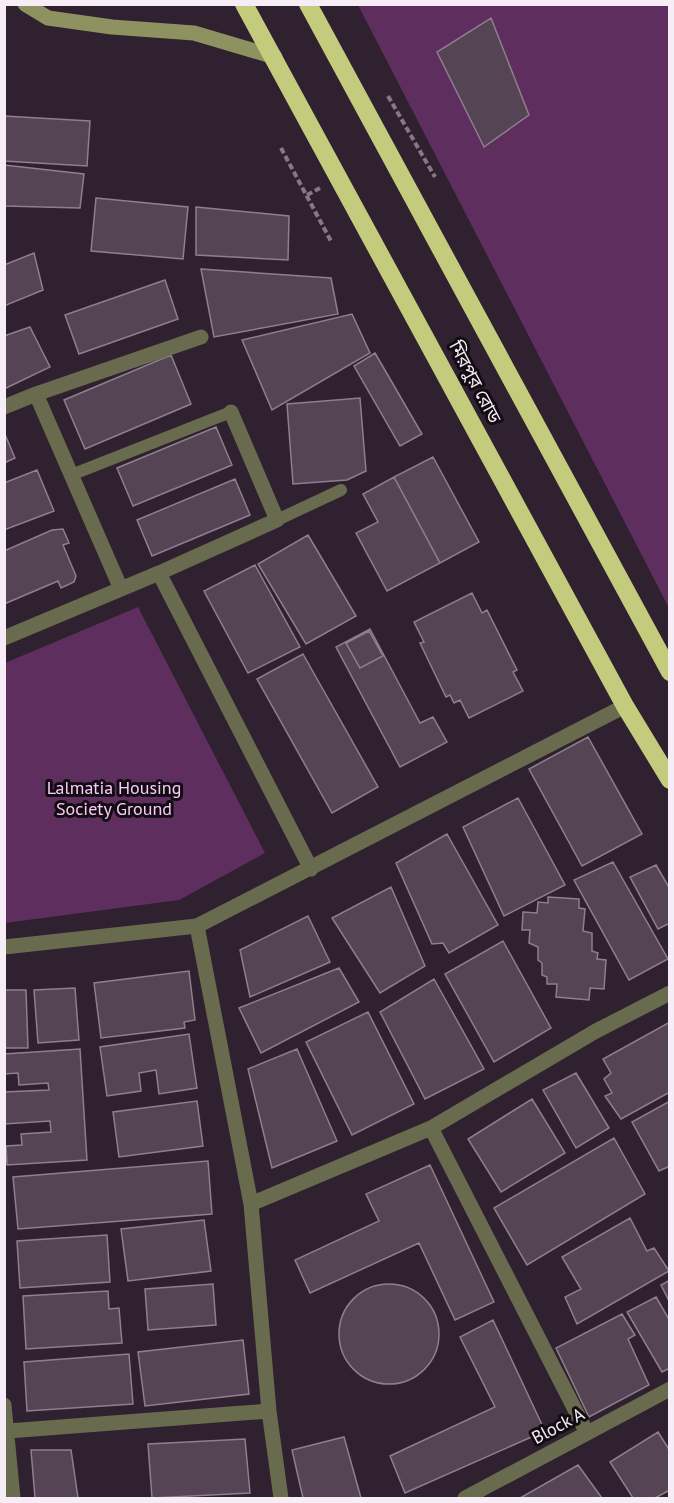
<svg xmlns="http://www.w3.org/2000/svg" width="674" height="1503" font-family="'PT Sans','Noto Sans Bengali',sans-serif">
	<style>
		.green { fill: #5e2e5e }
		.building { fill: #554554; stroke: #907e8f; stroke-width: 1.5 }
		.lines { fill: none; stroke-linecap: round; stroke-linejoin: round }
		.path { stroke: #857985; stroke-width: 4; stroke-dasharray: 6 3; stroke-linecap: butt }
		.lane { stroke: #686b4d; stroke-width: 12 }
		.street { stroke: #686b4d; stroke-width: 15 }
		.secondary { stroke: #8d9260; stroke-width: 15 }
		.highway { stroke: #c4cb7c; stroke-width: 18 }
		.labels { text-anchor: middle; stroke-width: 6; stroke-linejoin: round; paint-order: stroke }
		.street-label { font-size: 18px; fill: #f7edf6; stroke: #130d13 }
		.park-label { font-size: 18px; fill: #facbf8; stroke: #130d13 }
	</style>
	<rect width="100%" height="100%" fill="#2f212f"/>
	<path class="green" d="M358,5h311v603z
		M138,607l127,246 -86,47 -174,23v-260z"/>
	<path class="building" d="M491,18l38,97 -45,32 -47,-95z
		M4,116l86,5 -3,45 -83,-5z
		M4,165l80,9 -4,34 -76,-2z
		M96,198l92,9 -5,52 -92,-8z
		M196,207l93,9 -1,44 -92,-5z
		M34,253l9,37 -39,16v-41z
		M201,269l130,9 7,36 -124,23z
		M165,280l13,39 -99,35 -14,-39z
		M352,314l18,39 -98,57 -30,-70z
		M30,327l20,40 -46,22v-53z
		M375,353l47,81 -22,12 -46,-80z
		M171,355l20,49 -106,45 -21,-49z
		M360,398l6,73 -19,9 -54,4 -6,-80z
		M216,427l16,38 -99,41 -16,-38z
		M4,432l11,26 -11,5z
		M433,457l46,85 -39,21 -46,-86z
		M37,470l17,41 -50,19v-47z
		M394,477l46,86 -53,28 -31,-58 22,-11 -15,-28z
		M235,479l15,36 -98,41 -15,-36z
		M63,529l6,14 -6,2 13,31 -2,6 -13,6 -3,-7 -54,23v-53l48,-21z
		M308,535l48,81 -50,28 -48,-80z
		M255,565l45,82 -52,26 -44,-82z
		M472,593l10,20 5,-3 30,60 -4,2 10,19 -54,27 -9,-18 -6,3 -4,-8 -4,2 -26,-54 4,-1 -10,-20z
		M370,629l50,94 13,-6 14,25 -47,25 -64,-120z
		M369,631l14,25 -23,12 -14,-25z
		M303,654l75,133 -46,26 -75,-134z
		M588,737l54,97 -60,32 -53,-97z
		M518,798l47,87 -61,31 -41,-89z
		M447,834l51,91 -49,28 -6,-10 -11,1 -36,-81z
		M613,862l55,97 -39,21 -55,-100z
		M656,865l14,24v34l-12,6 -28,-52z
		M391,887l34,79 -45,27 -48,-75z
		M548,897l31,2v9l6,1 -2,22 9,2v18l6,2 -1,6 9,1 -2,29 -14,-1 -1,12 -33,-3 1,-13h-10v-7l-5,-2v-12l-4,-3v-13l-9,-4 1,-13h-8l1,-18 14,1 1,-11 10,1z
		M308,916l22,46 -80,35 -10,-47z
		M503,941l48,87 -57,34 -49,-88z
		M339,968l20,34 -98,51 -22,-45z
		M189,971l6,49 -11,2 1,6 -84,10 -7,-55z
		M434,979l50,90 -59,30 -45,-87z
		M75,988l4,52 -41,3 -4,-53z
		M4,990h22l2,58h-24z
		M368,1012l46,92 -62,31 -46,-93z
		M670,1022v70l-49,27 -16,-23 7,-3 -8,-14 7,-6 -8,-14z
		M189,1034l8,54 -38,6 -3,-24 -17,3 2,18 -34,5 -7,-49z
		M80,1049l7,111 -80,5 -1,-19 16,-1 -1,-11 30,-2 -1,-11 -46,3v-32l45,-2 -1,-7 -29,2 -1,-12 -14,1v-20z
		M297,1049l40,92 -65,27 -24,-99z
		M576,1073l33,55 -33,20 -33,-58z
		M532,1099l33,54 -64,39 -33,-53z
		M197,1101l6,45 -84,11 -6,-45z
		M670,1101v65l-11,5 -27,-49z
		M614,1138l31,56 -118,71 -33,-57z
		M208,1161l4,53 -194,15 -5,-52z
		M430,1165l64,137 -39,18 -36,-77 -109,50 -15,-33 84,-39 -13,-27z
		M630,1218l17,33 7,-3 15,23 -92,53 -12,-27 16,-8 -19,-32z
		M204,1220l7,51 -83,10 -7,-52z
		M107,1235l3,47 -90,6 -3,-47z
		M670,1280v23l-9,-18z
		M339 1334a50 50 0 1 1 100 0a50 50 0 1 1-100 0Z
		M213,1284l3,41 -68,5 -3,-41z
		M108,1291l1,18 10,-1 3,35 -96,6 -3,-53z
		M656,1297l14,24v47l-8,4 -35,-60z
		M622,1314l13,21 -7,4 21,46 -60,32 -33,-69z
		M493,1320l52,111 -140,62 -15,-37 105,-49 -35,-70z
		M243,1340l6,54 -104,12 -7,-54z
		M129,1354l4,50 -106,7 -3,-49z
		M658,1432l12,19v39l-15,8h-22l-23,-36z
		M344,1437l17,61h-58l-11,-48z
		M245,1439l5,54 -98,5 -4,-54z
		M31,1450h40l7,48h-43z
		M578,1465l24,33h-82z"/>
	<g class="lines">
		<path class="path" d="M388,96l47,81
			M281,148l51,95
			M307,195l13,-7"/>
		<path class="lane" d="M71,475l160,-63
			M277,520l64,-30"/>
		<path class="street" d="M36,394l165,-57
			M4,407l32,-13 85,195
			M159,573l118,-53 -46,-108
			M4,638l155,-65 152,296
			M197,926l54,278 18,207 12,87
			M4,947l193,-21 428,-220
			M431,1128l156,305
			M251,1204l180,-76 165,-97 74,-38
			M4,1405l9,93
			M8,1431l261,-20
			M465,1498l205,-109"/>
		<path class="secondary" d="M25,4l23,14 64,9 82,6 81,24"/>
		<path class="highway" d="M244,4l381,702 45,74
			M308,4l362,668"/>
	</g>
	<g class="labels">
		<g class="street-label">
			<text transform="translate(475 382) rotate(62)" y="6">মিরপুর রোড</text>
			<text transform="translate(558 1426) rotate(-28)" y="6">Block A</text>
		</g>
		<g class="park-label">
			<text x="114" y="794">Lalmatia Housing<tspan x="114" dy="21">Society Ground</tspan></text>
		</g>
	</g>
	<rect width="674" height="1503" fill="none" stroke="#f7edf6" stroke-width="12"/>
</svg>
